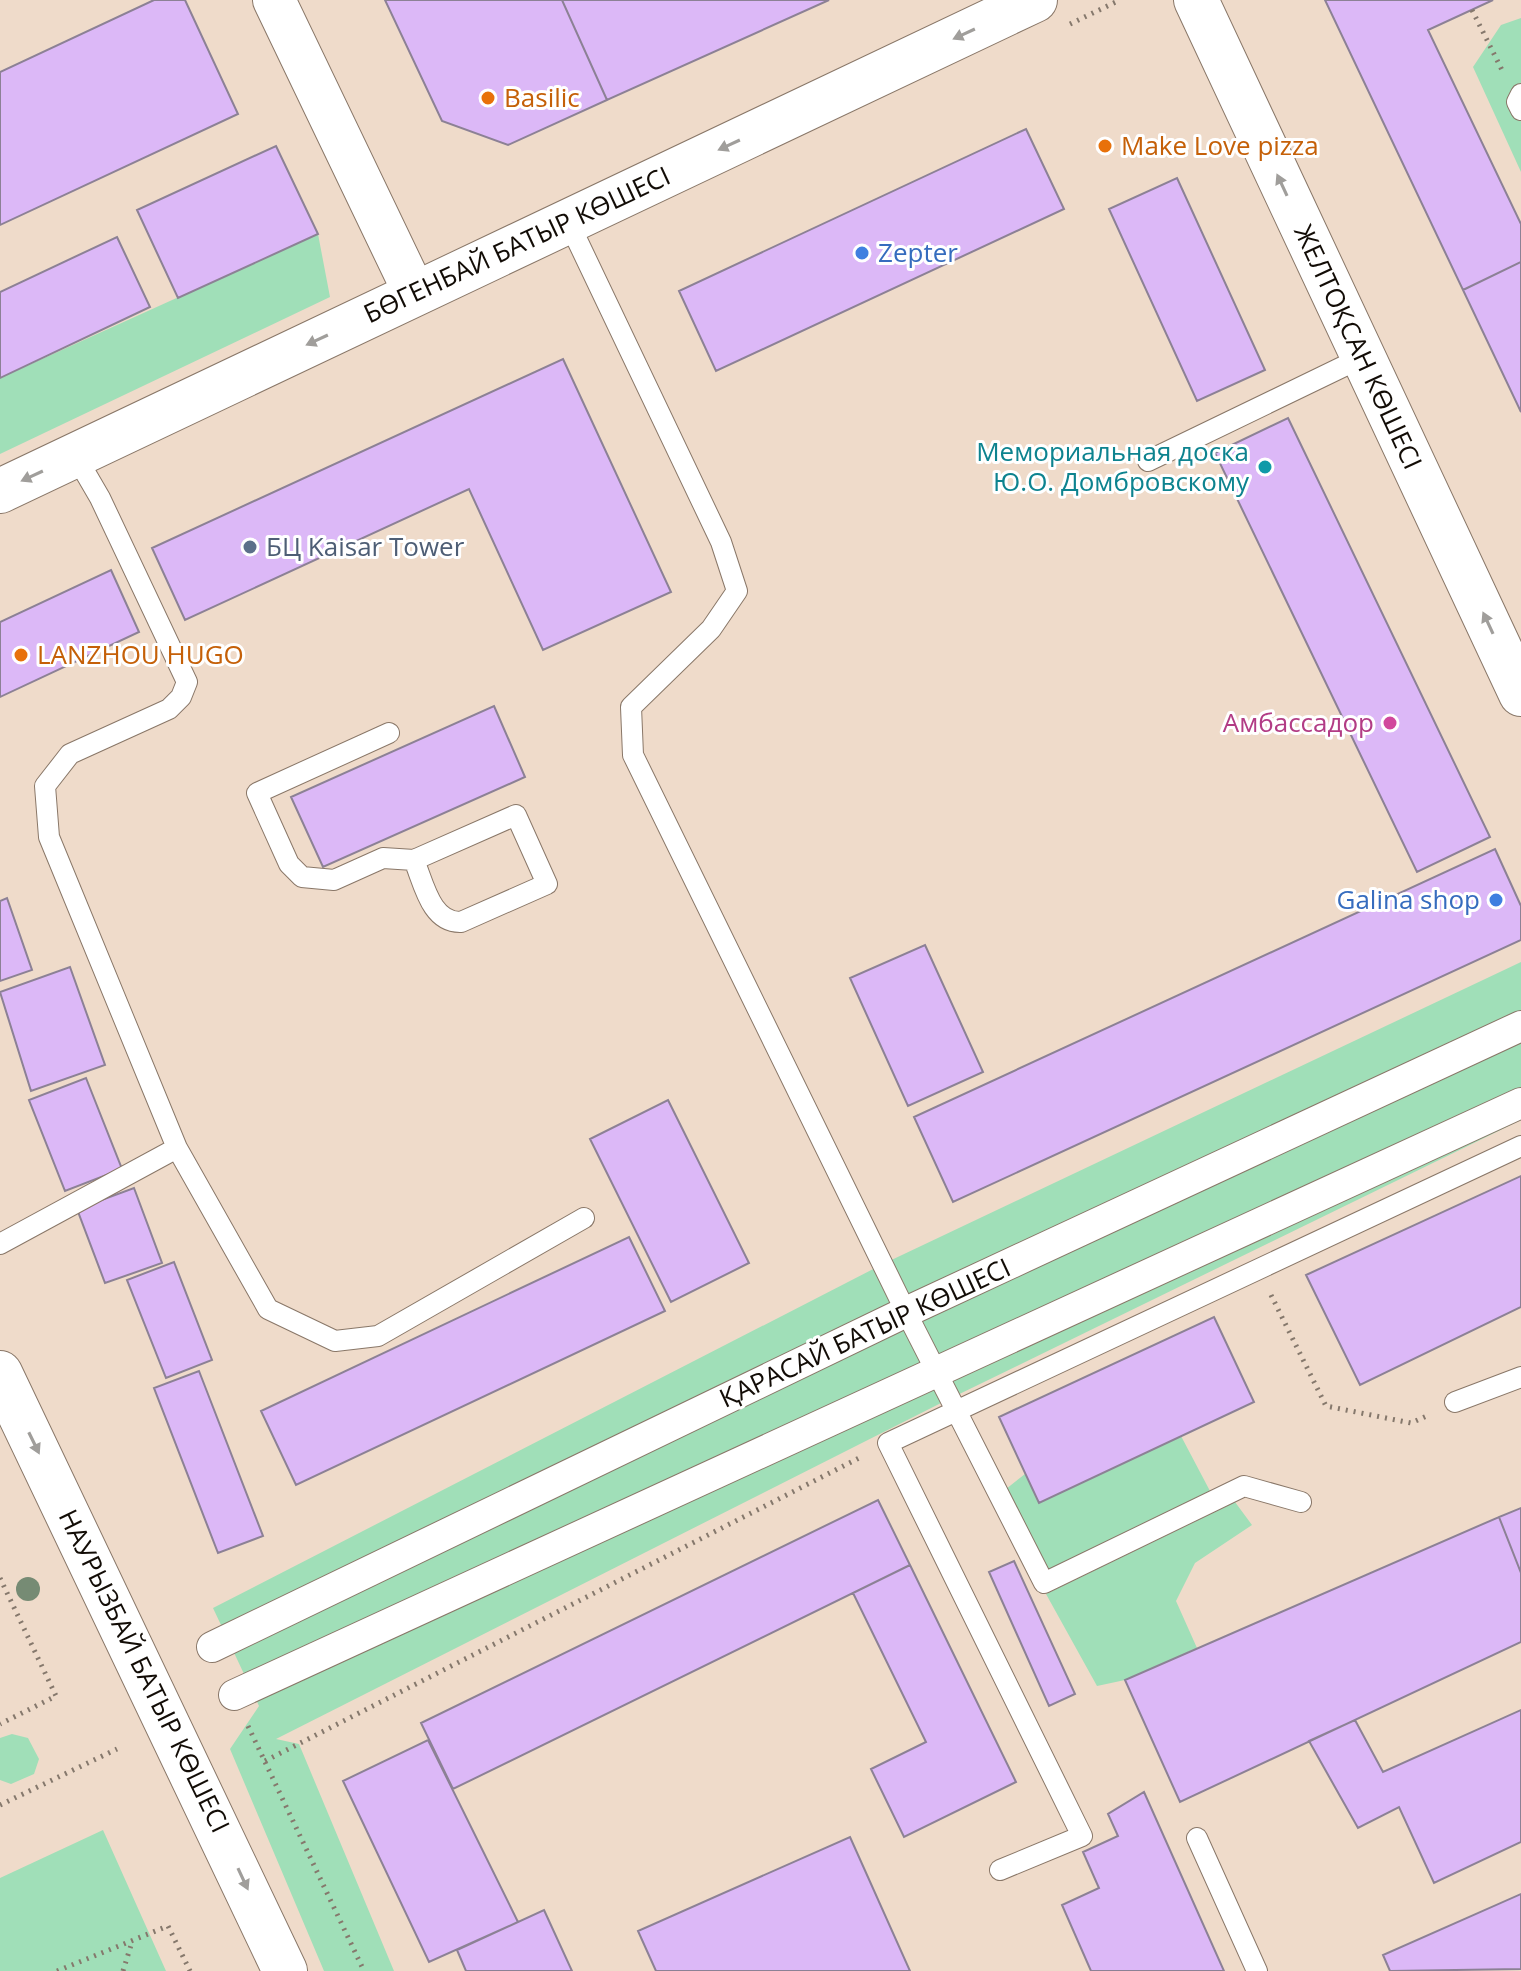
<svg xmlns="http://www.w3.org/2000/svg" width="1521" height="1971" font-family="'Open Sans',sans-serif">
	<style>
		.green { fill: #a0dfb8 }
		.building { fill: #dcb8f7; stroke: #8c8195; stroke-width: 2 }
		.lines { fill: none; stroke-linecap: round; stroke-linejoin: round }
		.service-casing { stroke: #897768; stroke-width: 22 }
		.pedestrian-casing { stroke: #897768; stroke-width: 32 }
		.minor-casing { stroke: #897768; stroke-width: 44 }
		.tertiary-casing { stroke: #897768; stroke-width: 46 }
		.secondary-casing { stroke: #897768; stroke-width: 46 }
		.path { stroke: #85786c; stroke-width: 5; stroke-dasharray: 2 6; stroke-linecap: butt }
		.service { stroke: #fff; stroke-width: 20 }
		.pedestrian { stroke: #fff; stroke-width: 30 }
		.minor { stroke: #fff; stroke-width: 42 }
		.tertiary { stroke: #fff; stroke-width: 44 }
		.secondary { stroke: #fff; stroke-width: 44 }
		.tree { fill: #768b74 }
		.oneway { fill: #a09e9b }
		.food-dot { fill: #e8710a; stroke: #fff; stroke-width: 3 }
		.shop-dot { fill: #3f7fe0; stroke: #fff; stroke-width: 3 }
		.culture-dot { fill: #0f9aa8; stroke: #fff; stroke-width: 3 }
		.service-dot { fill: #5c6f8a; stroke: #fff; stroke-width: 3 }
		.hotel-dot { fill: #d1479c; stroke: #fff; stroke-width: 3 }
		.labels { text-anchor: middle; stroke-width: 6; stroke-linejoin: round; paint-order: stroke }
		.food-label { font-size: 26px; fill: #c56008; stroke: #fff; text-anchor: start }
		.street-label { font-size: 26px; fill: #120c06; stroke: #fff }
		.shop-label { font-size: 26px; fill: #366cbe; stroke: #fff; text-anchor: start }
		.culture-label { font-size: 26px; fill: #0d838f; stroke: #fff; text-anchor: end }
		.service-label { font-size: 26px; fill: #4e5e75; stroke: #fff; text-anchor: start }
		.hotel-label { font-size: 26px; fill: #b23c85; stroke: #fff; text-anchor: end }
	</style>
	<rect width="100%" height="100%" fill="#efdbca"/>
	<path class="green" d="M1521,18v154l-48,-105 28,-42z
		M318,234l12,63 -330,157v-76z
		M1521,962v158l-578,282 -667,337 23,5 95,227h-70l-94,-222 29,-43 -46,-98 670,-344z
		M1181,1436l29,55 -162,80 -42,-82 19,-15 14,28z
		M1235,1502l17,23 -57,38 -19,38 21,47 -72,32 -28,6 -51,-92z
		M12,1734l16,4 11,21 -5,15 -23,10 -11,-4v-42z
		M103,1830l63,141h-166v-93z"/>
	<path class="building" d="M154,0h31l53,114 -238,111v-153z
		M385,0h177l45,100 -99,45 -66,-24z
		M562,0h267l-222,100z
		M1325,0h168l-65,30 93,194v38l-58,28z
		M1026,129l38,80 -348,162 -37,-80z
		M276,146l42,88 -140,64 -41,-88z
		M1177,178l88,192 -68,31 -88,-192z
		M117,237l33,70 -150,71v-86z
		M1521,262v150l-58,-122z
		M563,359l108,233 -128,58 -74,-161 -284,131 -33,-72z
		M1288,418l202,419 -73,35 -202,-419z
		M111,570l28,62 -139,65v-75z
		M494,706l31,71 -202,90 -32,-70z
		M1495,849l26,57v34l-568,262 -39,-85z
		M7,898l25,72 -32,11v-80z
		M925,945l58,127 -75,34 -58,-128z
		M70,967l35,98 -74,26 -31,-99z
		M86,1078l36,91 -57,22 -36,-91z
		M668,1100l81,163 -78,39 -81,-163z
		M1521,1176v131l-161,78 -54,-110z
		M134,1188l28,75 -57,20 -28,-74z
		M629,1237l36,74 -369,174 -35,-74z
		M174,1262l38,98 -46,18 -39,-98z
		M1214,1317l40,85 -215,101 -40,-86z
		M199,1371l64,165 -45,17 -64,-165z
		M878,1500l32,65 -457,224 -32,-66z
		M1521,1508v65l-22,-56z
		M1499,1517l22,56v69l-341,160 -55,-122z
		M1014,1561l61,133 -26,12 -60,-134z
		M910,1565l106,217 -112,55 -33,-68 55,-27 -73,-149z
		M1521,1710v132l-87,41 -35,-76 -41,21 -49,-87 46,-21 28,52z
		M428,1740l90,182 -89,40 -86,-181z
		M1144,1792l80,179h-133l-29,-66 37,-17 -16,-36 35,-16 -10,-22z
		M850,1837l60,134h-254l-18,-40z
		M1521,1894v75l-131,2 -7,-16z
		M544,1910l28,61h-106l-9,-21z"/>
	<g class="lines">
		<defs>
			<path id="service" d="M1521,94l-4,8 4,8
				M568,221l153,321 16,49 -26,38 -80,78 2,48 273,557 138,271 200,-97 57,16
				M75,455l25,43 87,184 -6,15 -12,12 -99,45 -25,32 4,51 128,311
				M1148,461l215,-104
				M389,733l-132,60 32,71 13,13 32,3 49,-22 31,2
				M516,815l31,69 -86,38c-30,1 -37,-38 -47,-62z
				M0,1244l177,-96 91,161 67,32 43,-5 206,-118
				M1455,1402l66,-25
				M1197,1838l60,133
				M1000,1870l82,-34 -194,-393 633,-297"/>
			<path id="pedestrian" d="M212,1647l694,-335 615,-286
				M234,1695l1287,-592"/>
			<path id="minor" d="M274,0l141,294"/>
			<path id="tertiary" d="M0,491l1035,-491"/>
			<path id="secondary" d="M1196,0l325,694
				M0,1373l285,598"/>
		</defs>
		<use href="#service" class="service-casing"/>
		<use href="#pedestrian" class="pedestrian-casing"/>
		<use href="#minor" class="minor-casing"/>
		<use href="#tertiary" class="tertiary-casing"/>
		<use href="#secondary" class="secondary-casing"/>
		<path class="path" d="M1472,10l31,62
			M1070,24l50,-24
			M1271,1295l55,111 85,17 18,-8
			M0,1578l56,118 -56,28
			M248,1726l116,245
			M265,1761l598,-305
			M0,1805l117,-56
			M57,1971l111,-45 22,45
			M123,1971l9,-29"/>
		<use href="#service" class="service"/>
		<use href="#pedestrian" class="pedestrian"/>
		<use href="#minor" class="minor"/>
		<use href="#tertiary" class="tertiary"/>
		<use href="#secondary" class="secondary"/>
	</g>
	<circle class="tree" cx="28" cy="1589" r="12"/>
	<defs><path id="oneway-solid" d="M-6-.8H1V-3.2L6.5 0L1 3.2V.8H-6Z" transform="scale(2)"/></defs>
	<g class="oneway">
		<use href="#oneway-solid" transform="translate(964 34) rotate(155)"/>
		<use href="#oneway-solid" transform="translate(729 145) rotate(155)"/>
		<use href="#oneway-solid" transform="translate(1282 185) rotate(-115)"/>
		<use href="#oneway-solid" transform="translate(317 340) rotate(155)"/>
		<use href="#oneway-solid" transform="translate(32 476) rotate(155)"/>
		<use href="#oneway-solid" transform="translate(1488 623) rotate(-115)"/>
		<use href="#oneway-solid" transform="translate(34 1443) rotate(64)"/>
		<use href="#oneway-solid" transform="translate(243 1879) rotate(65)"/>
	</g>
	<g class="food-dot">
		<circle cx="488" cy="98" r="8"/>
		<circle cx="1105" cy="146" r="8"/>
		<circle cx="21" cy="655" r="8"/>
	</g>
	<g class="shop-dot">
		<circle cx="862" cy="253" r="8"/>
		<circle cx="1496" cy="900" r="8"/>
	</g>
	<circle class="culture-dot" cx="1265" cy="467" r="8"/>
	<circle class="service-dot" cx="250" cy="547" r="8"/>
	<circle class="hotel-dot" cx="1390" cy="723" r="8"/>
	<g class="labels">
		<g class="food-label">
			<text x="504" y="107">Basilic</text>
			<text x="1121" y="155">Make Love pizza</text>
			<text x="37" y="664">LANZHOU HUGO</text>
		</g>
		<g class="street-label">
			<text transform="translate(517 245) rotate(-25)" y="9">БӨГЕНБАЙ БАТЫР КӨШЕСІ</text>
			<text transform="translate(1358 347) rotate(65)" y="9">ЖЕЛТОҚСАН КӨШЕСІ</text>
			<text transform="translate(865 1333) rotate(-25)" y="9">ҚАРАСАЙ БАТЫР КӨШЕСІ</text>
			<text transform="translate(144 1671) rotate(64)" y="9">НАУРЫЗБАЙ БАТЫР КӨШЕСІ</text>
		</g>
		<g class="shop-label">
			<text x="878" y="262">Zepter</text>
			<text x="1480" y="909" text-anchor="end">Galina shop</text>
		</g>
		<g class="culture-label">
			<text x="1249" y="461">Мемориальная доска<tspan x="1249" dy="30">Ю.О. Домбровскому</tspan></text>
		</g>
		<g class="service-label">
			<text x="266" y="556">БЦ Kaisar Tower</text>
		</g>
		<g class="hotel-label">
			<text x="1374" y="732">Амбассадор</text>
		</g>
	</g>
</svg>
